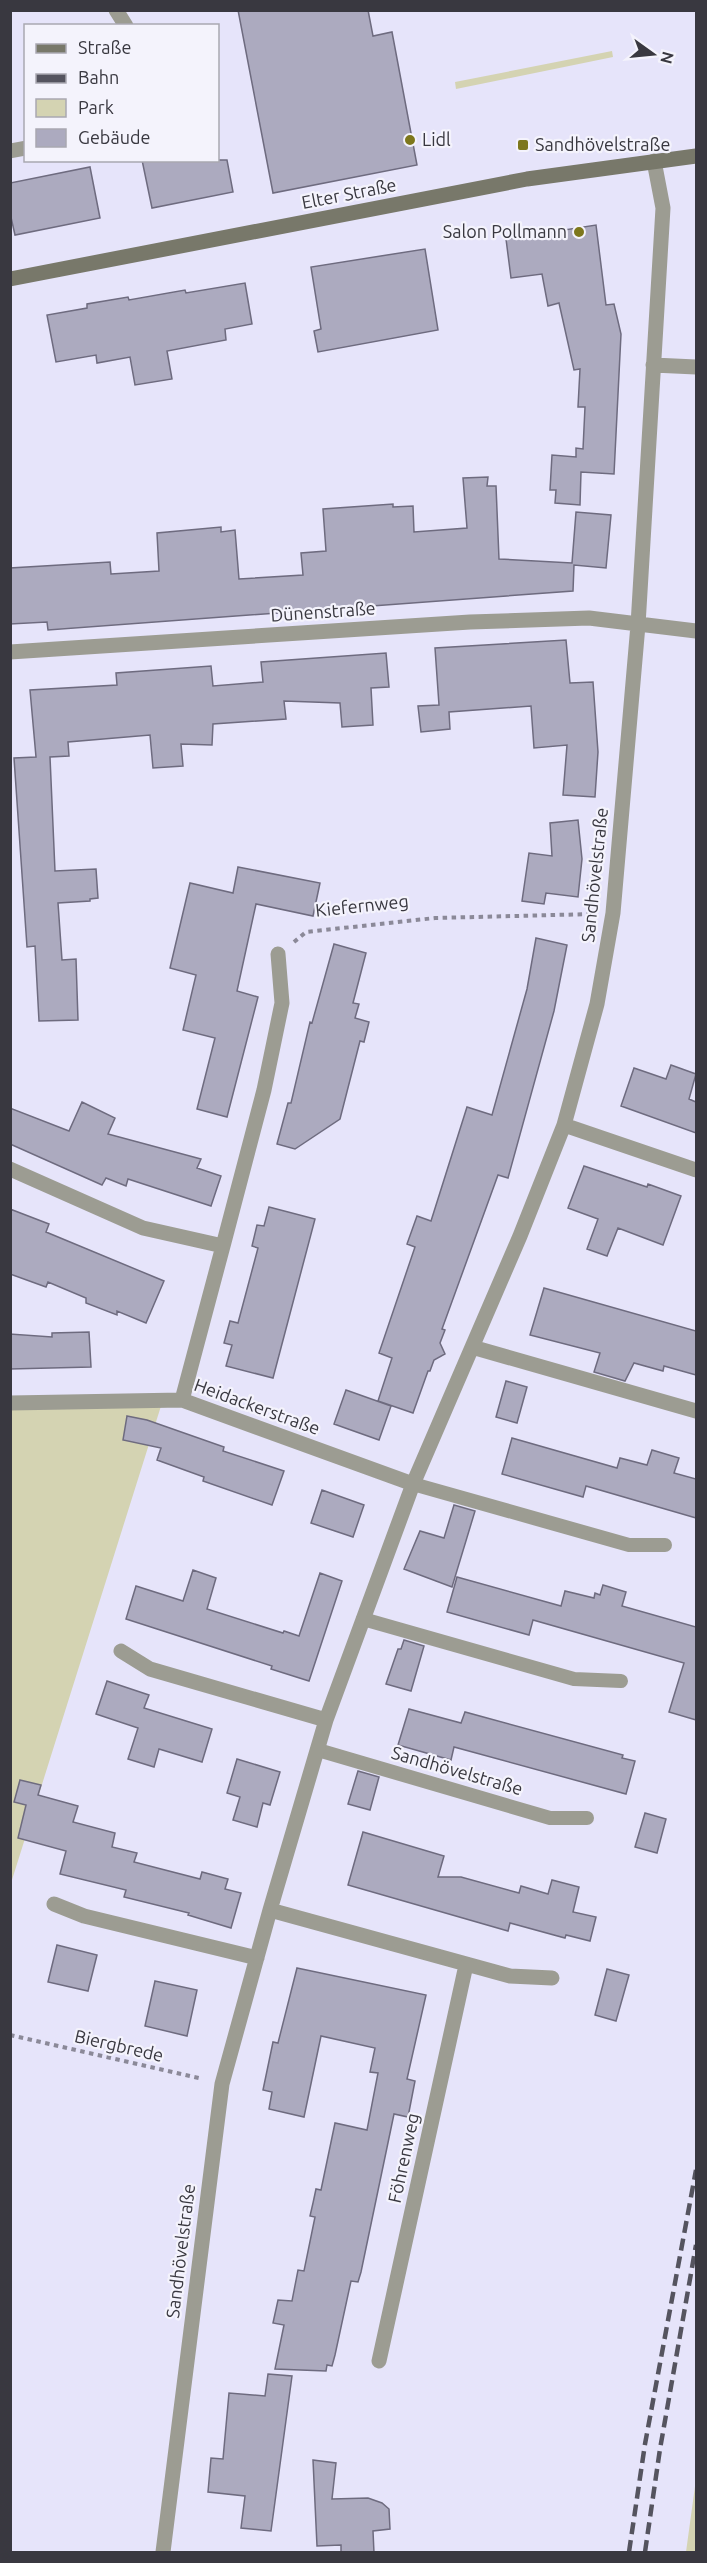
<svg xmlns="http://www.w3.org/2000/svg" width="707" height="2563" font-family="Ubuntu,sans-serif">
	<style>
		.green { fill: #d4d3b2 }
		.building { fill: #acaabf; stroke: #6e6b7f; stroke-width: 1.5 }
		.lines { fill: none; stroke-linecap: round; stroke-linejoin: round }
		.path { stroke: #8b8998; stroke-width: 4; stroke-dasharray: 4.5 4.5; stroke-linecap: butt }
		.lane { stroke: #9c9c92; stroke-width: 14 }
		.street { stroke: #9c9c92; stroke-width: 15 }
		.secondary { stroke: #78786a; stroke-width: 15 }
		.rail { stroke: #55545f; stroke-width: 4.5; stroke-dasharray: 12 6; stroke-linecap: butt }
		.poi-dot { fill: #7d771c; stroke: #f4f3fc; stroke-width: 2 }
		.labels { text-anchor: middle; stroke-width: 4.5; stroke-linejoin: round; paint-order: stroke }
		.poi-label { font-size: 18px; fill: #393840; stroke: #f4f3fc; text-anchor: start }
		.street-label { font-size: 18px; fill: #393840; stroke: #f4f3fc }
	</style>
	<rect width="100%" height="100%" fill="#e6e4fa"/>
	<path class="green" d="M612,51l1,6 -157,32 -1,-7z
		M161,1406l-150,477v-474z
		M696,2479v73h-10z"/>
	<path class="building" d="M238,10h130l5,26 19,-4 25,133 -144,28z
		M142,160h85l6,32 -81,16z
		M90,167l10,51 -85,17 -5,-22v-30z
		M596,225l10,80 8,-1 7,30 -7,140 -33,-2 -1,33 -25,-2 1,-13h-6l2,-35 24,2v-9l7,1 2,-42h-7l2,-38 -6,1 -15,-67 -11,3 -6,-32 -31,4 -5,-39z
		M425,249l13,81 -120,22 -4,-21 7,-2 -10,-62z
		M245,283l7,41 -27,5 1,11 -59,11 5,28 -37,6 -5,-28 -33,6 -1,-8 -40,7 -9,-47 40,-7v-4l41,-7 1,3 56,-10 1,3z
		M488,477l-1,9h9l3,73 73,4 4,-51 35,3 -5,53 -32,-3 -1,26 -525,39 -1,-8 -37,2v-56l100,-6 1,12 48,-3 -2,-38 64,-6v5l14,-2 4,49 64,-4 -2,-22 25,-2 -3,-42 70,-5v3l20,-1 1,26 53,-4 -4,-50z
		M566,640l4,43 23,-1 5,70 -3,45 -32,-2 4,-50 -33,3 -3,-42 -82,6 1,17 -29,3 -3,-26 21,-1 -4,-57z
		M386,653l3,34 -18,1 2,37 -31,2 -2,-24 -56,-2 2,18 -73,5 -1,21 -31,-1 2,22 -30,2 -3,-33 -82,7 1,14 -19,1 5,114 41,-2 2,29 -8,1v2l-32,2 4,57 14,-1 2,61 -39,1 -4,-75 -8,1 -13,-189 22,-1 -6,-67 87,-5 -1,-12 95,-7 2,20 50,-4 -2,-20z
		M578,820l4,39 -4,38 -32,-4 -2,11 -22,-3 7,-48 23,3 -2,-33z
		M238,867l82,16 -7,33 -57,-12 -19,87 21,6 -31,120 -30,-8 18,-71 -32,-8 13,-55 -26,-7 20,-85 43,10z
		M536,938l31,7 -13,66 -46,167 -10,-3 -56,154 3,1 -5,13 5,11 -11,6 -4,11h-2l-15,42 -35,-12 14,-43 -13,-5 36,-106 -8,-3 10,-28 14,5 36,-114 25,8 35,-126z
		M334,944l32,9 -13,50 6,1 -4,14 14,4 -5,20 -4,-1 -20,78 -45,30 -18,-5 11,-41h3l19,-81 2,1z
		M671,1065l25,9 -7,25 7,3v31l-75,-27 13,-38 32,11z
		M82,1102l33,16 -7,16 93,25 -4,9 24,8 -10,30 -83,-27 -2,7 -20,-8 -4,7 -92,-41v-36l59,23z
		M584,1166l63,21 1,-3 33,12 -18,49 -45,-17 -11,28 -20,-7 11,-30 -30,-11z
		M269,1207l46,12 -42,159 -47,-12 6,-21 -8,-2 6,-22 8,2 20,-75 -6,-2 5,-21 7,1z
		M10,1209l39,15 -3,8 118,49 -18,42 -29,-12v4l-31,-12v-5l-38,-16 -2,5 -36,-13z
		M544,1288l152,43v44l-32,-9 -1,5 -29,-8 -9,18 -31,-9 6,-19 -70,-18z
		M89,1332l2,35 -81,2v-35l42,3v-4z
		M506,1381l21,6 -10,36 -21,-6z
		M346,1390l45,16 -12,34 -45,-16z
		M127,1416l20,4 77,27 -1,4 61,20 -12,34 -69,-24 1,-4 -47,-17 4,-12 -38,-8z
		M512,1438l105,30 3,-10 27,7 5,-15 27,8 -5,15 22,6v39l-110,-32 -3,11 -81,-23z
		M322,1490l42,15 -11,32 -42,-14z
		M454,1505l21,6 -23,76 -48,-18 16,-38 24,7z
		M193,1570l23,8 -9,31 76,24 1,-2 15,5 21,-63 22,8 -33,100 -38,-12 1,-3 -146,-47 10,-33 47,15z
		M457,1577l104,29 4,-15 29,7 1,-5 5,2 3,-10 23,7 -4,14 74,21v93l-27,-8 15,-49 -151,-43 -4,15 -82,-23z
		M404,1640l20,6 -13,45 -25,-7 12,-35h3z
		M107,1681l42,14 -5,13 68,21 -10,33 -43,-13 -5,18 -26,-8 10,-31 -42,-14z
		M409,1709l52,14 4,-11 158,43 -1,3 13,3 -9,33 -172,-47 -3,13 -53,-15z
		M237,1759l43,13 -10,33 -7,-2 -6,24 -24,-7 7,-23 -13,-4z
		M358,1771l21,6 -9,33 -22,-6z
		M20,1780l21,5 -3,10 40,11 -5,16 42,11 -3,14 25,6 -3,9 66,17 2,-7 26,7 -3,10 16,4 -10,35 -43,-13 1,-2 -65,-16 2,-7 -66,-16 6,-23 -48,-13 8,-33 -12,-3z
		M645,1813l21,6 -9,34 -22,-6z
		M363,1832l81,24 -6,21h23l58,16 2,-7 27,8 4,-14 27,7 -6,25 23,5 -6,24 -24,-6 -1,3 -55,-15 -2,8 -160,-46z
		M57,1945l40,10 -9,36 -40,-9z
		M297,1968l129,27 -19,84 8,2 -7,36 -14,-3 -33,158 -3,10 -7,-1 -16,74 -3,11 -5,-1 -1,6 -51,-2 9,-44 -11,-2 5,-23 14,1 6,-31 6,1 11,-54 -5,-1 3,-13 3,-14 5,1 14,-67 32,7 11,-57 -8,-1 5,-24 -54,-12 -17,81 -35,-8 3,-17 -9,-2 10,-48 5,1z
		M607,1969l22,6 -13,46 -21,-6z
		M155,1981l42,9 -10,46 -42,-10z
		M268,2374l24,2 -21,155 -30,-3 4,-32 -37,-4 3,-34 12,1 6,-66 36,3z
		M313,2460l23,3 -4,36 36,-1 14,5 7,6 1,20 -17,2 1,22h-33v-8l-24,1z"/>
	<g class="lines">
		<path class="path" d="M294,942l12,-10 129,-14 159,-4
			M10,2035l193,44"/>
		<path class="lane" d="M413,1484l216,61h36
			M363,1619l211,60 47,2
			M318,1750l232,68h37"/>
		<path class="street" d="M116,10l10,16
			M10,151l16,-3
			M653,365l43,2
			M10,652l460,-30 119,-4 107,13
			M564,1125l132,45
			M10,1169l133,59 80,18 -41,154
			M223,1246l41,-156 18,-87 -4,-49
			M472,1347l224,64
			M10,1403l172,-3 231,84
			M121,1651l29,18 176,51
			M54,1904l30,12 173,42
			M270,1910l240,66 42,2
			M379,2361l87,-396
			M163,2552l59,-468 48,-174 56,-190 87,-236 107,-248 44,-111 33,-121 16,-91 25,-288 25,-417 -9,-47"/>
		<path class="secondary" d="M10,279l517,-100 169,-23"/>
		<path class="rail" d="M629,2552l16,-108 51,-274
			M645,2552l15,-103 36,-204"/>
	</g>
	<g class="poi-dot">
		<circle cx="410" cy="140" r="6"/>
		<rect x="517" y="139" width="12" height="12" rx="3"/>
		<circle cx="579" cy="232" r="6"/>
	</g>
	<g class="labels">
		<g class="poi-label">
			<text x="422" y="146">Lidl</text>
			<text x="535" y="151">Sandhövelstraße</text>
			<text x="567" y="238" text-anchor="end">Salon Pollmann</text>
		</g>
		<g class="street-label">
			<text transform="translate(349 194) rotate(-11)" y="6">Elter Straße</text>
			<text transform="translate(323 612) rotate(-4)" y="6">Dünenstraße</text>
			<text transform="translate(595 875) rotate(-84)" y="6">Sandhövelstraße</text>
			<text transform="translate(362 906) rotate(-6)" y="6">Kiefernweg</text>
			<text transform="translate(257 1407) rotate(20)" y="6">Heidackerstraße</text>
			<text transform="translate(457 1771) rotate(16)" y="6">Sandhövelstraße</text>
			<text transform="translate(119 2046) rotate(13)" y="6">Biergbrede</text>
			<text transform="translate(404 2158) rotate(-78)" y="6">Föhrenweg</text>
			<text transform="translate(181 2251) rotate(-83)" y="6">Sandhövelstraße</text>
		</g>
	</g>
	<rect width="707" height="2563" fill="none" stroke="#393840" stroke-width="24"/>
	<rect x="24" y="24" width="195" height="138" fill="#f4f3fc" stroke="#a9a8b1" stroke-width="1.5"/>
	<rect x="36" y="44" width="30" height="9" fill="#78786a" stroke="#a9a8b1" stroke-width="1.5"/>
	<text x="78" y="54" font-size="18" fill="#393840">Straße</text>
	<rect x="36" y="74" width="30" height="9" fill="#55545f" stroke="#a9a8b1" stroke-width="1.5"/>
	<text x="78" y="84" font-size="18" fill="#393840">Bahn</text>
	<rect x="36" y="99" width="30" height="18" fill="#d4d3b2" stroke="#a9a8b1" stroke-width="1.5"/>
	<text x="78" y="114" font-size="18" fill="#393840">Park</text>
	<rect x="36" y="129" width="30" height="18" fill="#acaabf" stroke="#a9a8b1" stroke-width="1.5"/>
	<text x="78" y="144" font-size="18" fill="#393840">Gebäude</text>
	<g transform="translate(653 54) rotate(105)" stroke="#f4f3fc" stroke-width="4.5" paint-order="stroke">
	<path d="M0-4.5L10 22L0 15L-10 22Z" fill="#393840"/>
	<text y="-9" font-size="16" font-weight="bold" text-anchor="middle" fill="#393840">N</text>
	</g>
</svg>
